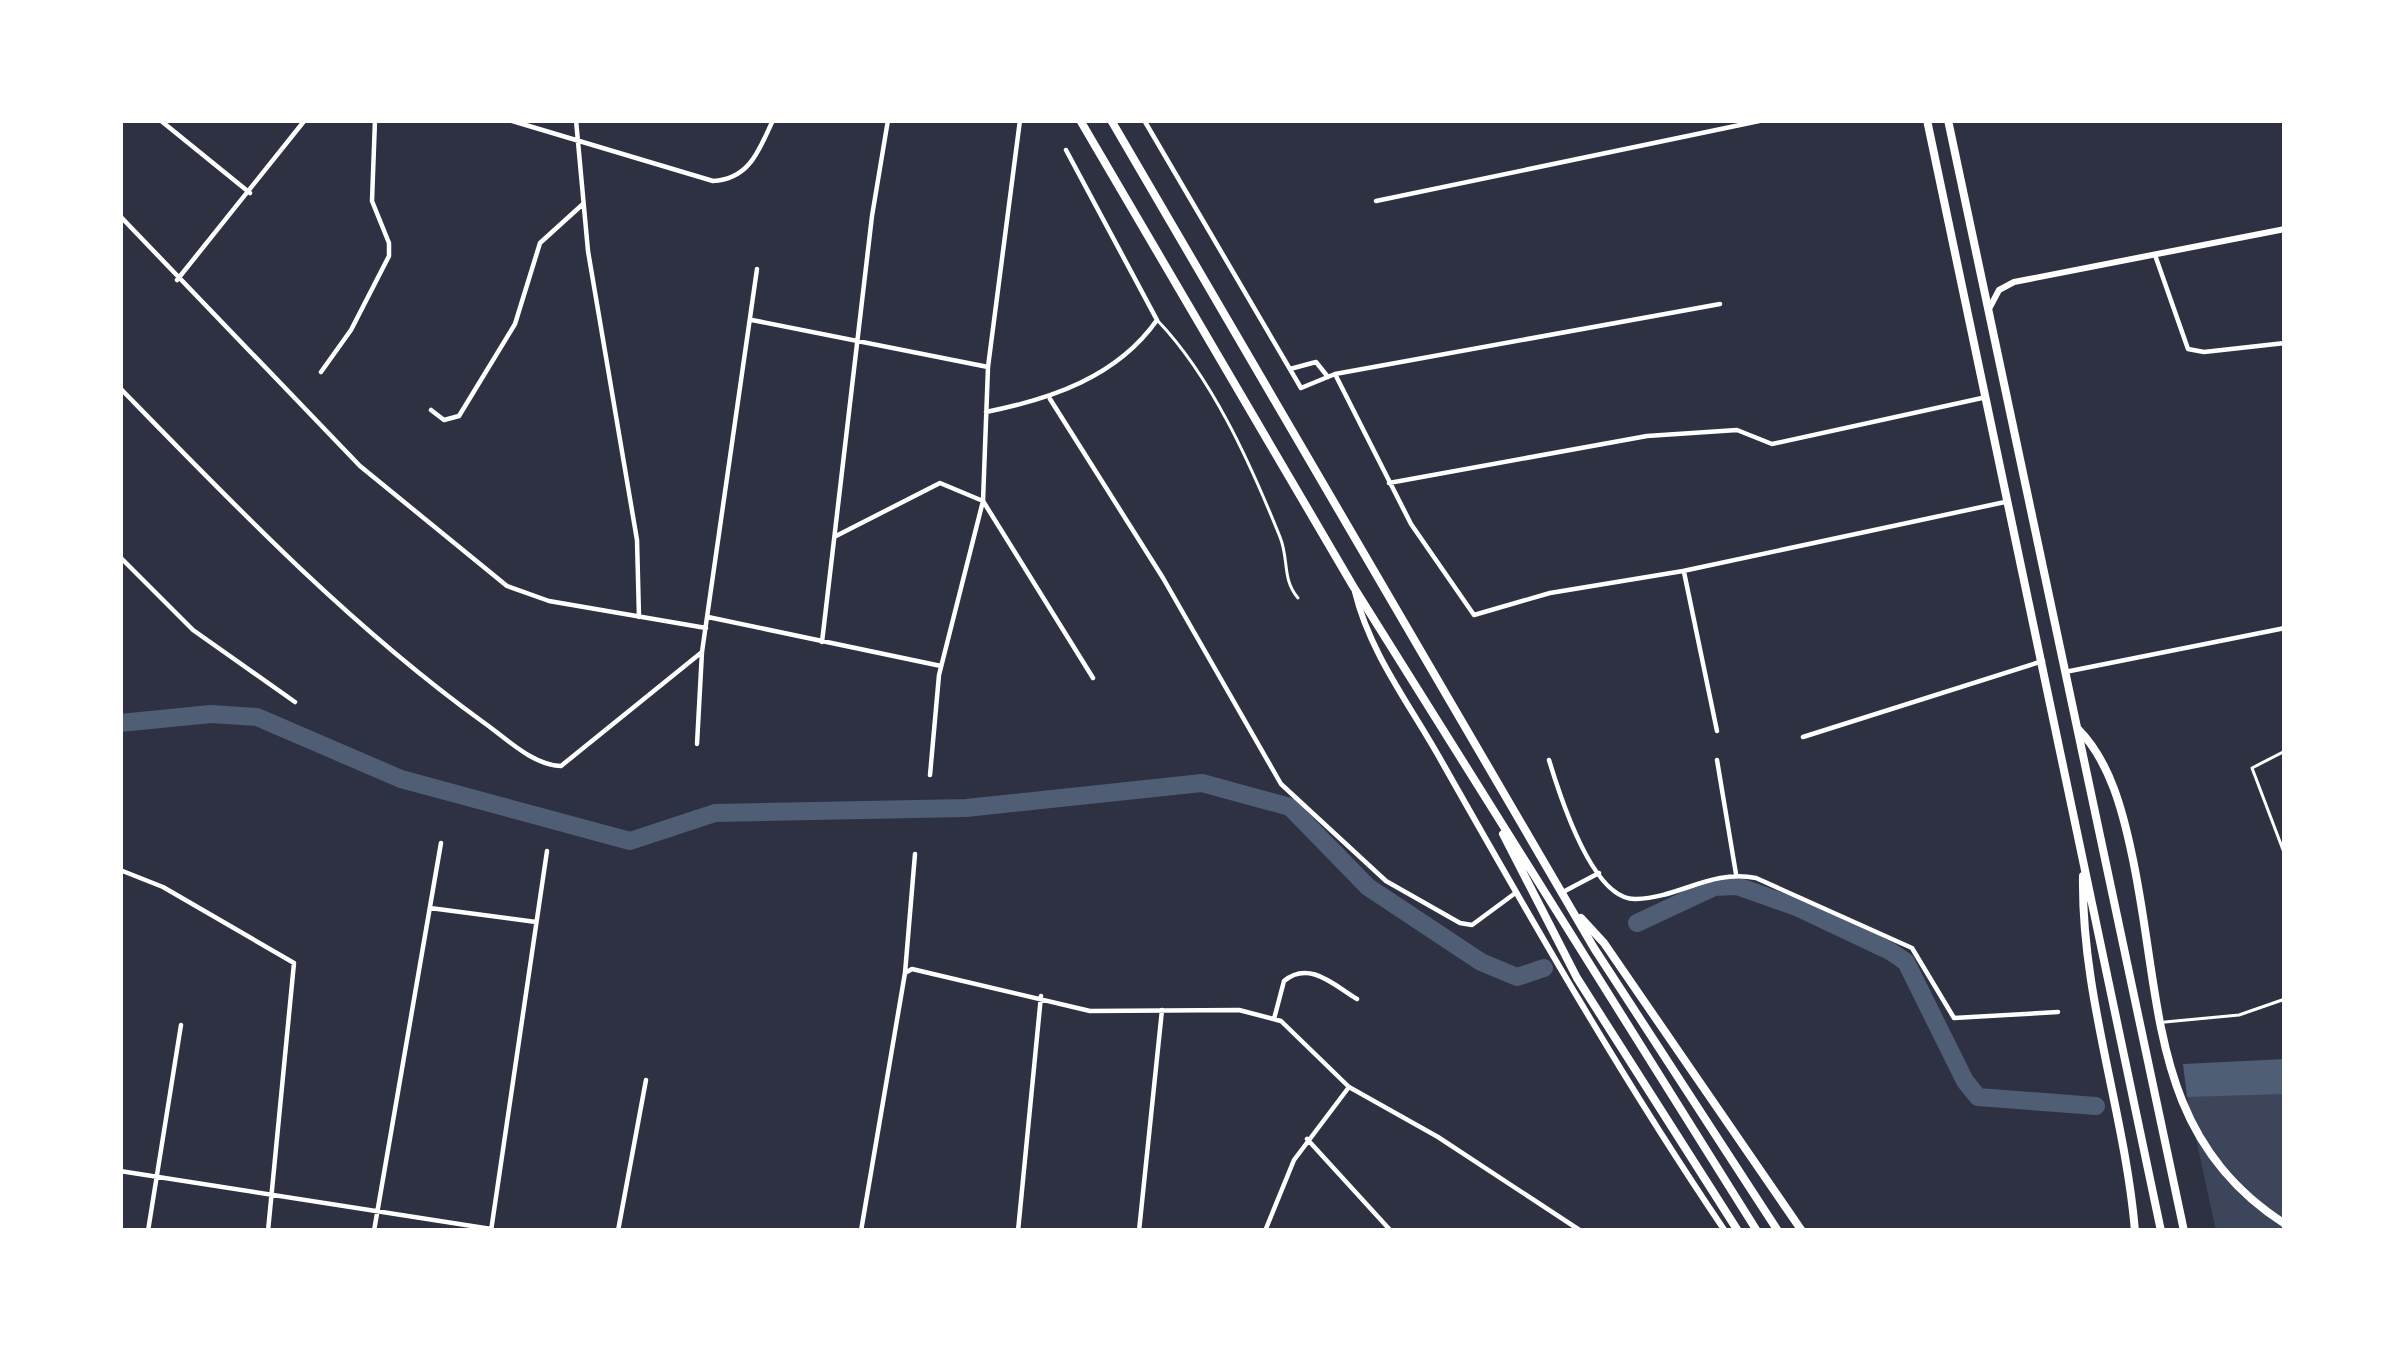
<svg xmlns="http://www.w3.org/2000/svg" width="2405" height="1351" font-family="Barlow,sans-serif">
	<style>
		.green { fill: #3c4559 }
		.water { fill: #4f5d75 }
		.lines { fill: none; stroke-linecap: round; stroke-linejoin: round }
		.river { stroke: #4f5d75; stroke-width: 18 }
		.service { stroke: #fff; stroke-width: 3 }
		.minor { stroke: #fff; stroke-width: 4.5 }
		.tertiary { stroke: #fff; stroke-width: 6 }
		.trunk { stroke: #fff; stroke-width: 8 }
	</style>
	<rect width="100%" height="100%" fill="#2d3142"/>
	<path class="green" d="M2226,1092l59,2v137h-69l-29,-134z"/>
	<path class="water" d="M2285,1059v35l-98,3 -4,-33z"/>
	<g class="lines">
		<path class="river" d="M120,723l91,-9 46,3 144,62 229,62 85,-28 251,-5 236,-25 88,24 78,80 113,75 36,15 27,-9
			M1637,923l77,-36 23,-1 62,22 91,43 16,11 59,119 13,16 118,9"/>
		<path class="service" d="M1157,320c55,57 94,145 123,217 9,22 2,43 18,61
			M2285,751l-33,17 33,87
			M2165,1022l74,-7 46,-16"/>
		<path class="minor" d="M160,120l90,73
			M509,120l204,61c37,-2 46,-31 60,-61
			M576,120l12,131 49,289 2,77
			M1144,120l157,268 34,-14 385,-70
			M1376,201l388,-81
			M120,216l240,250 147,120 42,15 157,27
			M2155,255l33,94 16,3 81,-9
			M177,280l128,-160
			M752,320l236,47
			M1290,369l26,-7 12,15
			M321,372l30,-42 38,-74v-13l-17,-42 3,-81
			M1335,374l76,150 63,91 76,-22 133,-22 322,-69
			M120,388c115,118 229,237 363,334 23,16 49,43 78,44l141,-114
			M1050,399l113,179 118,206 105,97 74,42 12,2 42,-31
			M431,410l13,10 15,-4 56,-92 25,-81 43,-39
			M986,412c65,-13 131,-35 171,-92l-91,-170
			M1389,483l258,-47 90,-6 35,14 210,-46
			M836,536l104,-53 43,18 110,177
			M120,557l73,73 102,72
			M1684,572l33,159
			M708,617l233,49
			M822,642l50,-426 16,-96
			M2065,672l220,-44
			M1803,737l240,-76
			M697,744l5,-92 55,-383
			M1549,760c10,33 43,141 87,139 43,-1 75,-30 120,-21l156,70 42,70 104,-6
			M1717,760l19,114
			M930,775l9,-100 44,-174 5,-134 32,-247
			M120,870l43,17 131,76 -26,268
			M1563,892l36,-19
			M430,908l106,14
			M905,973l7,-4 178,42 149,-1 42,11 68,66 89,50 143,94
			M1274,1019l10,-38c25,-21 50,4 73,18
			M1307,1139l84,92
			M120,1171l384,60
			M148,1231l33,-206
			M374,1231l67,-388
			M491,1231l56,-380
			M618,1231l28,-151
			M861,1231l44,-258 10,-119
			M1018,1231l23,-235
			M1139,1231l23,-221
			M1265,1231l29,-71 55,-73"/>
		<path class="tertiary" d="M1990,307l9,-17 15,-8 271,-53
			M1355,592c15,62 56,114 87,170 90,159 180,317 283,469"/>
		<path class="trunk" d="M1080,120l273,466 404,645
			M1111,120l483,828 184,283
			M1927,120l234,1111
			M1948,120l236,1111
			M2078,729c32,32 45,83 54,126 31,144 16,281 153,369
			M1503,834l74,144 161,253
			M2083,876c-2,120 42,236 52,355
			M1581,918l23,25 198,288"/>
	</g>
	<rect width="2405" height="1351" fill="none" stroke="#ffffff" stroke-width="246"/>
</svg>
